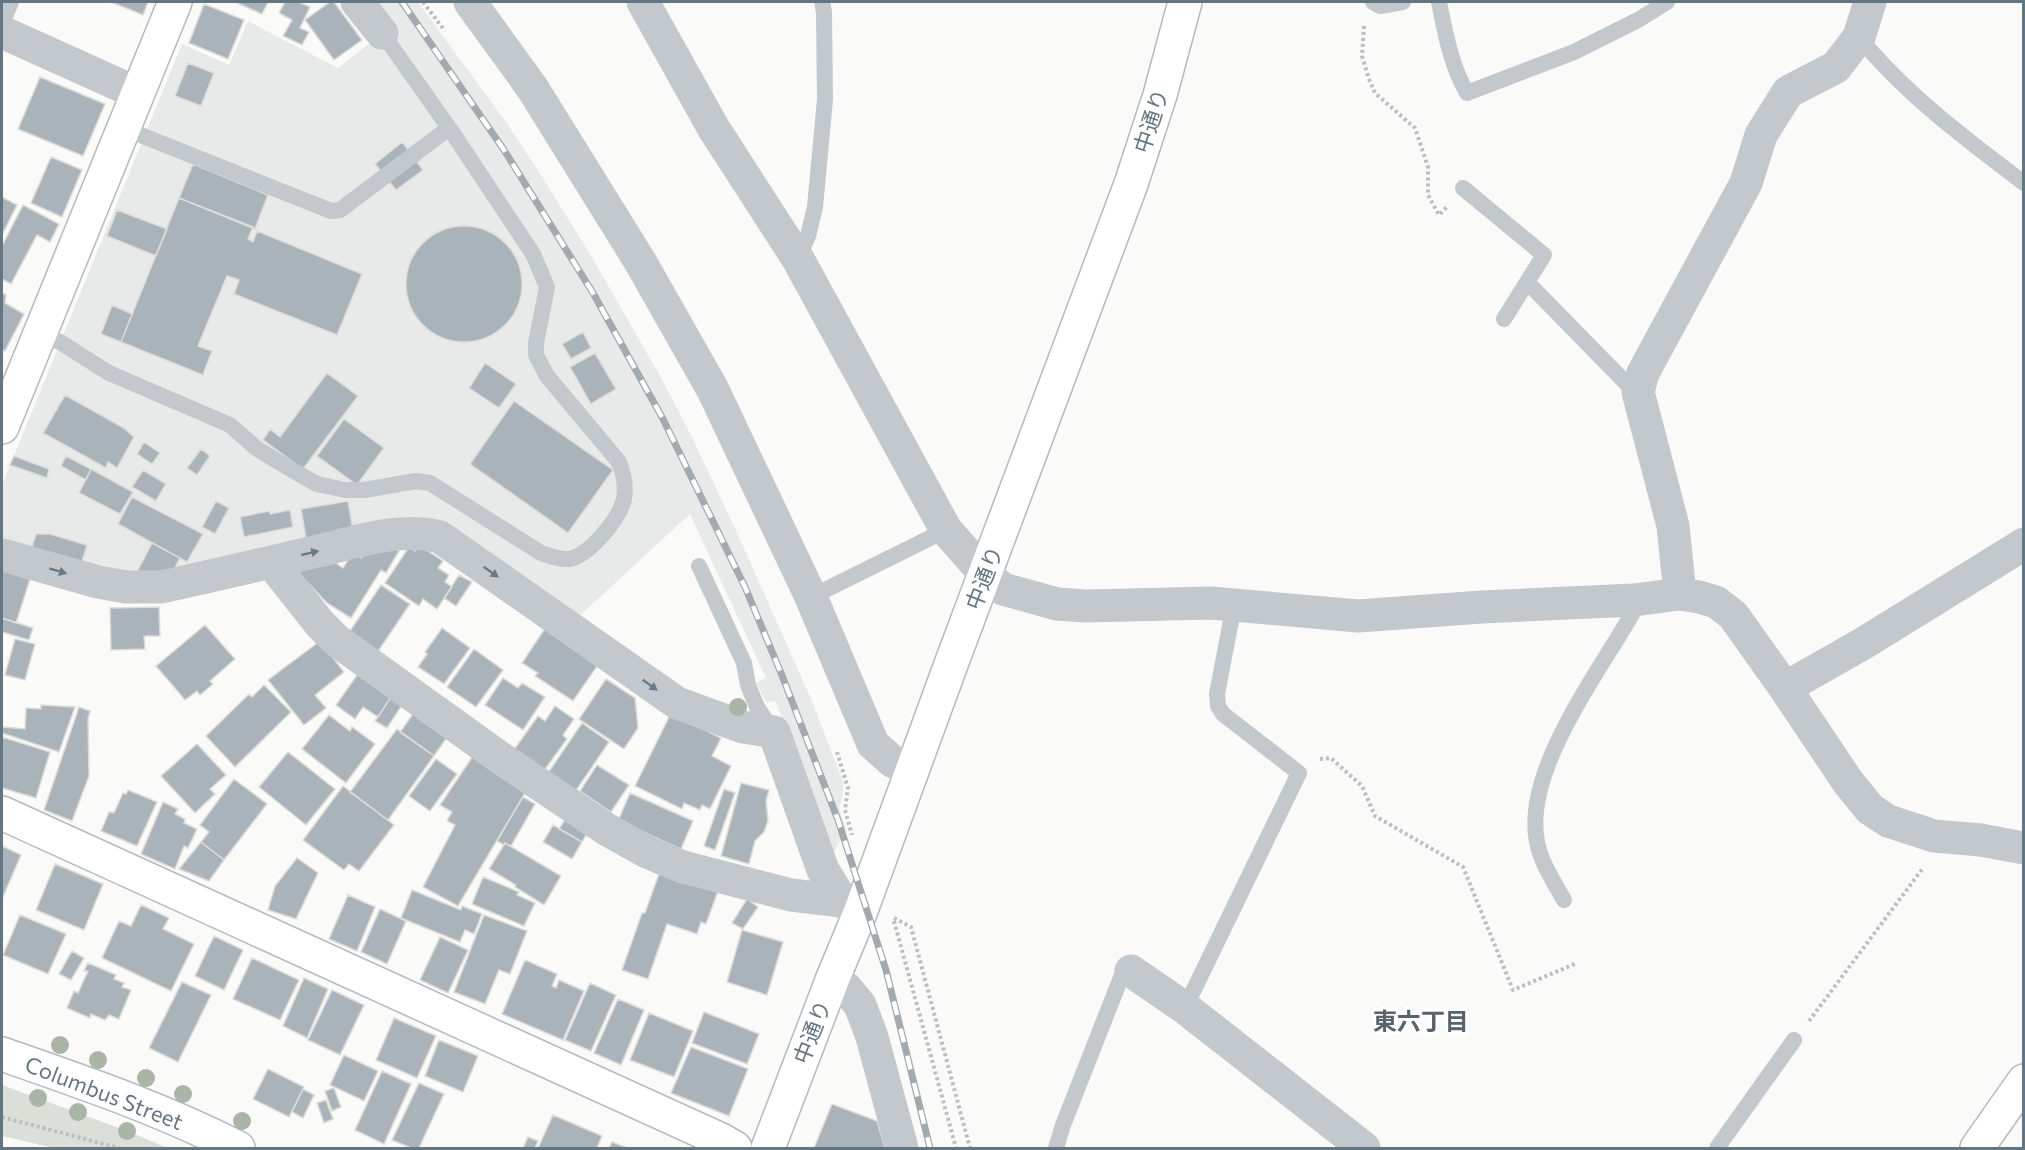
<svg xmlns="http://www.w3.org/2000/svg" width="2025" height="1150" font-family="Commissioner,'Noto Sans JP',sans-serif">
	<style>
		.built { fill: #e8e9e9 }
		.green { fill: #dadfd7 }
		.building { fill: #aab3b9; stroke: #dcdcda; stroke-width: 1.5 }
		.lines { fill: none; stroke-linecap: round; stroke-linejoin: round }
		.secondary-casing { stroke: #b3babf; stroke-width: 36 }
		.path { stroke: #bbbfc2; stroke-width: 4; stroke-dasharray: 3 3; stroke-linecap: butt }
		.lane { stroke: #c3c8cc; stroke-width: 16 }
		.street { stroke: #c3c8cc; stroke-width: 33 }
		.secondary { stroke: #fff; stroke-width: 33 }
		.rail-casing { stroke: #a2aab0; stroke-width: 7 }
		.rail { stroke: #fff; stroke-width: 4.5; stroke-dasharray: 14; stroke-linecap: butt }
		.tree { fill: #aab4a7 }
		.oneway { fill: #6a7a87 }
		.labels { text-anchor: middle; stroke-width: 6; stroke-linejoin: round; paint-order: stroke }
		.street-label { font-size: 22px; fill: #657683; stroke: #fff }
		.neighbourhood-label { font-size: 24px; font-weight: bold; fill: #57646e; stroke: #fff }
	</style>
	<rect width="100%" height="100%" fill="#fafaf8"/>
	<path class="built" d="M376,2h42l88,120 33,50 51,82 69,120 31,59 48,102 73,164 32,82v14l-4,12 7,23 -14,26 -37,-108 -20,-47 -9,1 -10,-19 10,-5 -76,-164 -114,105 -119,-85 -323,42 -132,-30v-61l180,-441 47,21 19,-44 90,47 56,-44z"/>
	<path class="green" d="M2,1085l125,46 41,17h-114l-52,-12z"/>
	<path class="building" d="M111,2h37l-5,13z
		M235,2h33l-6,12z
		M285,2h14l11,5 -10,21 9,4 -7,13 -19,-9 9,-16 -13,-7z
		M330,2h4l28,38 -28,20 -29,-40z
		M204,4l40,16 -16,39 -39,-16z
		M188,63l26,10 -13,33 -26,-10z
		M40,77l65,27 -22,52 -65,-27z
		M402,142l21,28 -27,20 -21,-26z
		M51,157l31,13 -20,47 -31,-14z
		M193,164l75,31 -13,34 -76,-31z
		M2,197l15,8 -15,30z
		M179,198l74,29 -5,12 5,3 4,-11 105,43 -25,61 -103,-41 5,-14 -12,-4 -29,70 14,5 -9,24 -82,-33z
		M23,205l36,19 -9,18 -13,-7 -26,49 -9,-5v-33z
		M117,210l50,19 -11,27 -49,-20z
		M406 284a58 58 0 1 1 116 0a58 58 0 1 1-116 0Z
		M2,293l4,2 -1,8 19,11 -19,37 -3,-2z
		M112,305l20,9 -11,28 -20,-8z
		M583,332l8,16 -20,11 -9,-15z
		M595,353l21,36 -25,15 -21,-37z
		M485,363l31,21 -17,24 -30,-20z
		M327,373l31,23 -55,73 -40,-29 7,-11 10,8z
		M65,395l59,33 10,9 -17,31 -9,-6 -2,6 -63,-35z
		M514,401l99,69 -45,63 -98,-69z
		M344,419l40,29 -27,37 -40,-29z
		M144,442l16,11 -8,11 -15,-10z
		M201,449l9,7 -13,19 -10,-7z
		M14,456l35,13 -2,9 -37,-13z
		M66,456l25,13 -5,11 -25,-14z
		M91,469l42,23 -13,22 -41,-21z
		M143,470l23,14 -10,17 -24,-14z
		M132,497l71,37 -16,28 -69,-38z
		M216,501l13,7 -14,26 -13,-7z
		M348,501l6,35 -47,8 -6,-35z
		M290,510l3,17 -49,10 -4,-20 29,-6 1,3z
		M36,534h14l37,11 -6,20 -50,-15z
		M152,543l28,15 -9,17 -35,-1z
		M389,545l10,6 -13,22 -5,-3 -30,48 -24,-15 -37,-39 37,-7 16,11 10,-16 8,6 5,-8z
		M419,545l24,16 -5,7 11,7 -4,7 7,5 -15,22 -14,-10 -4,7 -34,-23 24,-36 6,4z
		M2,570l28,9 -14,44 -14,-5z
		M459,575l13,7 -16,24 -12,-8z
		M381,585l29,19 -33,49 -29,-19z
		M159,607l1,29h-16l1,13 -34,1 -1,-42z
		M2,618l31,10 -4,12 -27,-8z
		M550,621l50,41 -27,39 -38,-25 3,-3 -16,-10z
		M205,625l30,34 -25,22 3,3 -13,11 -3,-4 -12,9 -29,-34z
		M442,628l28,20 -26,36 -26,-17 9,-13 -2,-2z
		M15,639l20,5 -10,36 -20,-5z
		M320,641l24,31 -29,23 11,13 -22,17 -36,-45z
		M474,649l29,21 -27,37 -29,-20z
		M362,668l33,23 -17,26 -15,-10 -8,12 -19,-14z
		M503,678l15,10 4,-5 23,14 -22,33 -38,-25z
		M606,679l29,19 3,30 -14,21 -45,-30z
		M264,685l27,27 -56,55 -29,-31 43,-42 3,3z
		M395,691l11,8 -19,29 -12,-7z
		M41,705l34,2 -16,45 -57,-19 1,-6 22,2 1,-21 15,1z
		M555,706l19,13 -11,16 4,4 -24,33 -30,-21 25,-35 7,5z
		M79,707l11,4 -2,8 1,57 -17,45 -28,-11z
		M416,710l34,23 -16,23 -34,-24z
		M671,713l50,25 -9,18 19,10 -21,43 -8,-4 -2,5 -16,-7 -2,6 -47,-23z
		M329,715l21,16 2,-4 23,17 -29,39 -44,-34z
		M582,723l27,19 -34,50 -27,-19z
		M397,729l37,27 -46,64 -38,-28z
		M2,737l48,15 -14,46 -34,-10z
		M197,744l29,31 -16,14 5,5 -20,19 -34,-37z
		M288,752l47,37 -29,36 -47,-38z
		M475,753l53,35 -70,118 -35,-19 32,-62 -8,-4 5,-9 -12,-7z
		M436,759l21,15 -27,37 -21,-15z
		M597,765l32,20 -18,27 -31,-21z
		M234,779l33,25 -43,56 -23,-18 8,-10 -9,-7z
		M741,783l28,7 -3,11 2,19 -4,12 -9,9 -6,23 -28,-8z
		M343,786l51,39 -35,46 -10,-7 -5,6 -41,-30z
		M724,789l11,4 -20,57 -11,-4z
		M128,790l29,12 -20,44 -36,-15 8,-19 5,1 9,-20 3,1z
		M630,793l63,28 -12,28 -63,-28z
		M523,797l12,7 -24,42 -6,-3 -1,2 -7,-4z
		M163,802l15,7 -3,5 10,5 -1,4 13,6 -9,19 -4,-2 -9,23 -34,-15z
		M568,815l22,13 -8,14 -23,-13z
		M553,825l29,17 -10,17 -29,-17z
		M201,842l23,18 -15,21 -30,-12z
		M505,843l56,33 -17,29 -29,-18 1,-2 -27,-16z
		M2,846l19,9 -19,44z
		M297,858l21,15 -22,46 -28,-9 7,-24z
		M55,864l48,20 -19,46 -48,-20z
		M660,871l58,20 -12,33 -5,-2 -4,12 -30,-10 -19,55 -26,-9 20,-57h3z
		M483,877l36,15 -2,3 18,8 -11,23 -52,-22z
		M412,890l49,20 1,-4 20,8 -8,20 -9,-4 -5,12 -59,-24z
		M348,895l27,12 -18,44 -28,-12z
		M747,899l11,8 -15,22 -11,-6z
		M141,905l28,13 -6,11 31,15 -23,47 -69,-33 17,-37 12,5z
		M380,909l26,12 -19,43 -26,-12z
		M20,915l46,19 -18,40 -45,-19z
		M484,915l43,16 -17,43 -11,-4 -14,34 -31,-12z
		M742,930l41,12 -16,53 -40,-13z
		M214,936l29,14 -19,40 -29,-14z
		M440,937l28,13 -20,43 -28,-13z
		M72,951l12,7 -13,22 -12,-6z
		M252,958l47,22 -19,40 -47,-21z
		M525,960l32,14 -5,12 4,2 3,-8 25,11 -21,49 -61,-26z
		M88,963l28,12 -2,4 10,4 -2,4 9,3 -12,29 -10,-4 -4,5 -14,-6 -1,4 -23,-10 7,-17 4,2 10,-22h-4z
		M304,978l24,11 -21,49 -24,-12z
		M182,982l29,13 -33,67 -29,-14z
		M590,983l26,12 -25,56 -26,-11z
		M332,990l32,15 -24,50 -32,-15z
		M618,999l26,11 -23,55 -27,-12z
		M704,1012l55,22 -12,30 -55,-21z
		M649,1013l44,18 -19,46 -44,-17z
		M394,1018l42,18 -19,42 -41,-18z
		M439,1040l39,16 -15,36 -38,-16z
		M691,1047l57,22 -19,47 -58,-23z
		M344,1055l34,16 -14,30 -34,-16z
		M268,1069l36,18 -15,30 -36,-18z
		M382,1071l29,13 -27,60 -29,-14z
		M419,1083l25,11 -25,54h-8l-19,-8z
		M334,1088l7,19 -9,4 -7,-20z
		M303,1089l11,6 -11,23 -11,-6z
		M326,1100l7,19 -9,4 -7,-20z
		M832,1104l45,17 8,27h-71z
		M553,1115l49,21 -5,12h-59z
		M528,1137l10,4 -3,7h-12z
		M612,1142l16,6h-19z"/>
	<g class="lines">
		<defs>
			<path id="secondary" d="M2,427l173,-425
				M2,813l719,327 14,8
				M2,1054c80,28 160,55 236,94
				M768,1148l65,-170 27,-65 90,-246 181,-483 29,-89 25,-93
				M1977,1148l47,-67"/>
		</defs>
		<use href="#secondary" class="secondary-casing"/>
		<path class="path" d="M423,2l22,29
			M1364,26l-2,30 7,23 6,14 40,35 13,39v28l11,20 8,-8
			M837,752l11,36 -3,22 7,25
			M1320,759l11,-1 31,28 13,30 88,51 50,123 64,-27
			M894,918l17,9 59,221
			M894,921l62,227
			M1809,1021l114,-153
			M2,1117l117,31"/>
		<path class="lane" d="M1373,2l7,4 23,-4
			M1439,2c6,30 12,64 28,91l107,-41 64,-32 29,-18
			M2,23l9,-21
			M1859,37c45,56 108,103 165,146
			M123,128l208,83 9,-1 109,-82
			M1463,188l81,67 -40,64
			M798,259l10,-23 7,-29 10,-108 -1,-87 -2,-10
			M1527,282l100,102 11,8
			M39,334l21,8 49,31 121,52 26,23 36,22 25,14 28,6h19l52,-9 14,2 111,70c9,3 19,7 28,6 20,-3 51,-41 55,-60 2,-13 0,-25 -5,-37l-72,-86 -11,-21v-12l11,-56 -14,-33 -81,-122 -70,-99
			M699,566l45,97 4,22 9,22 16,24
			M811,597l135,-67
			M1564,900c-10,-18 -23,-37 -27,-58 -14,-71 61,-168 95,-228l2,-14
			M1185,1008l114,-235 -76,-59 -5,-8 -1,-12 17,-89
			M1056,1148l7,-23 59,-150 9,-4
			M1717,1148l77,-108"/>
		<path class="street" d="M357,2l25,31
			M470,2l63,87 108,174 72,127 98,207 62,147 19,17 20,10
			M643,2l71,127 84,130 148,271 40,45 17,14 54,15 29,2 125,-3 147,13 124,-9 152,-7 46,-6 19,3 17,5 17,13 52,73 63,94 22,27 18,12 46,15 47,4 43,8
			M2,32l135,61
			M2,555l96,27 28,5h35c51,-11 102,-23 153,-35 40,-9 85,-26 126,-15l237,166 66,24 31,5 49,138 19,31 18,12
			M271,562l49,62 16,16 163,117 107,72 41,23 36,15 108,28 51,6
			M1680,594l-7,-68 -35,-134 5,-19 103,-190 15,-48 27,-43 48,-25 23,-30 11,-35
			M1785,688l79,-45 160,-99
			M1131,971l54,37 179,140
			M833,978l13,10 14,17 12,32 30,111"/>
		<use href="#secondary" class="secondary"/>
		<defs>
			<path id="rail" d="M402,2l102,148 89,143 70,126 82,168 36,86 57,147 48,150 44,178"/>
		</defs>
		<use href="#rail" class="rail-casing"/>
		<use href="#rail" class="rail"/>
	</g>
	<g class="tree">
		<circle cx="738" cy="707" r="9"/>
		<circle cx="60" cy="1045" r="9"/>
		<circle cx="98" cy="1060" r="9"/>
		<circle cx="146" cy="1078" r="9"/>
		<circle cx="183" cy="1094" r="9"/>
		<circle cx="38" cy="1098" r="9"/>
		<circle cx="78" cy="1112" r="9"/>
		<circle cx="242" cy="1121" r="9"/>
		<circle cx="127" cy="1131" r="9"/>
	</g>
	<defs><path id="oneway-solid" d="M-6-.8H1V-3.2L6.5 0L1 3.2V.8H-6Z" transform="scale(1.5)"/></defs>
	<g class="oneway">
		<use href="#oneway-solid" transform="translate(310 553) rotate(-13)"/>
		<use href="#oneway-solid" transform="translate(58 571) rotate(16)"/>
		<use href="#oneway-solid" transform="translate(491 572) rotate(35)"/>
		<use href="#oneway-solid" transform="translate(650 685) rotate(36)"/>
	</g>
	<g class="labels">
		<g class="street-label">
			<text transform="translate(1151 121) rotate(-72)" y="8">中通り</text>
			<text transform="translate(984 578) rotate(-69)" y="8">中通り</text>
			<text transform="translate(812 1032) rotate(-69)" y="8">中通り</text>
			<text transform="translate(104 1093) rotate(21)" y="8">Columbus Street</text>
		</g>
		<g class="neighbourhood-label">
			<text x="1421" y="1030">東六丁目</text>
		</g>
	</g>
	<rect width="2025" height="1150" fill="none" stroke="#657683" stroke-width="6"/>
</svg>
